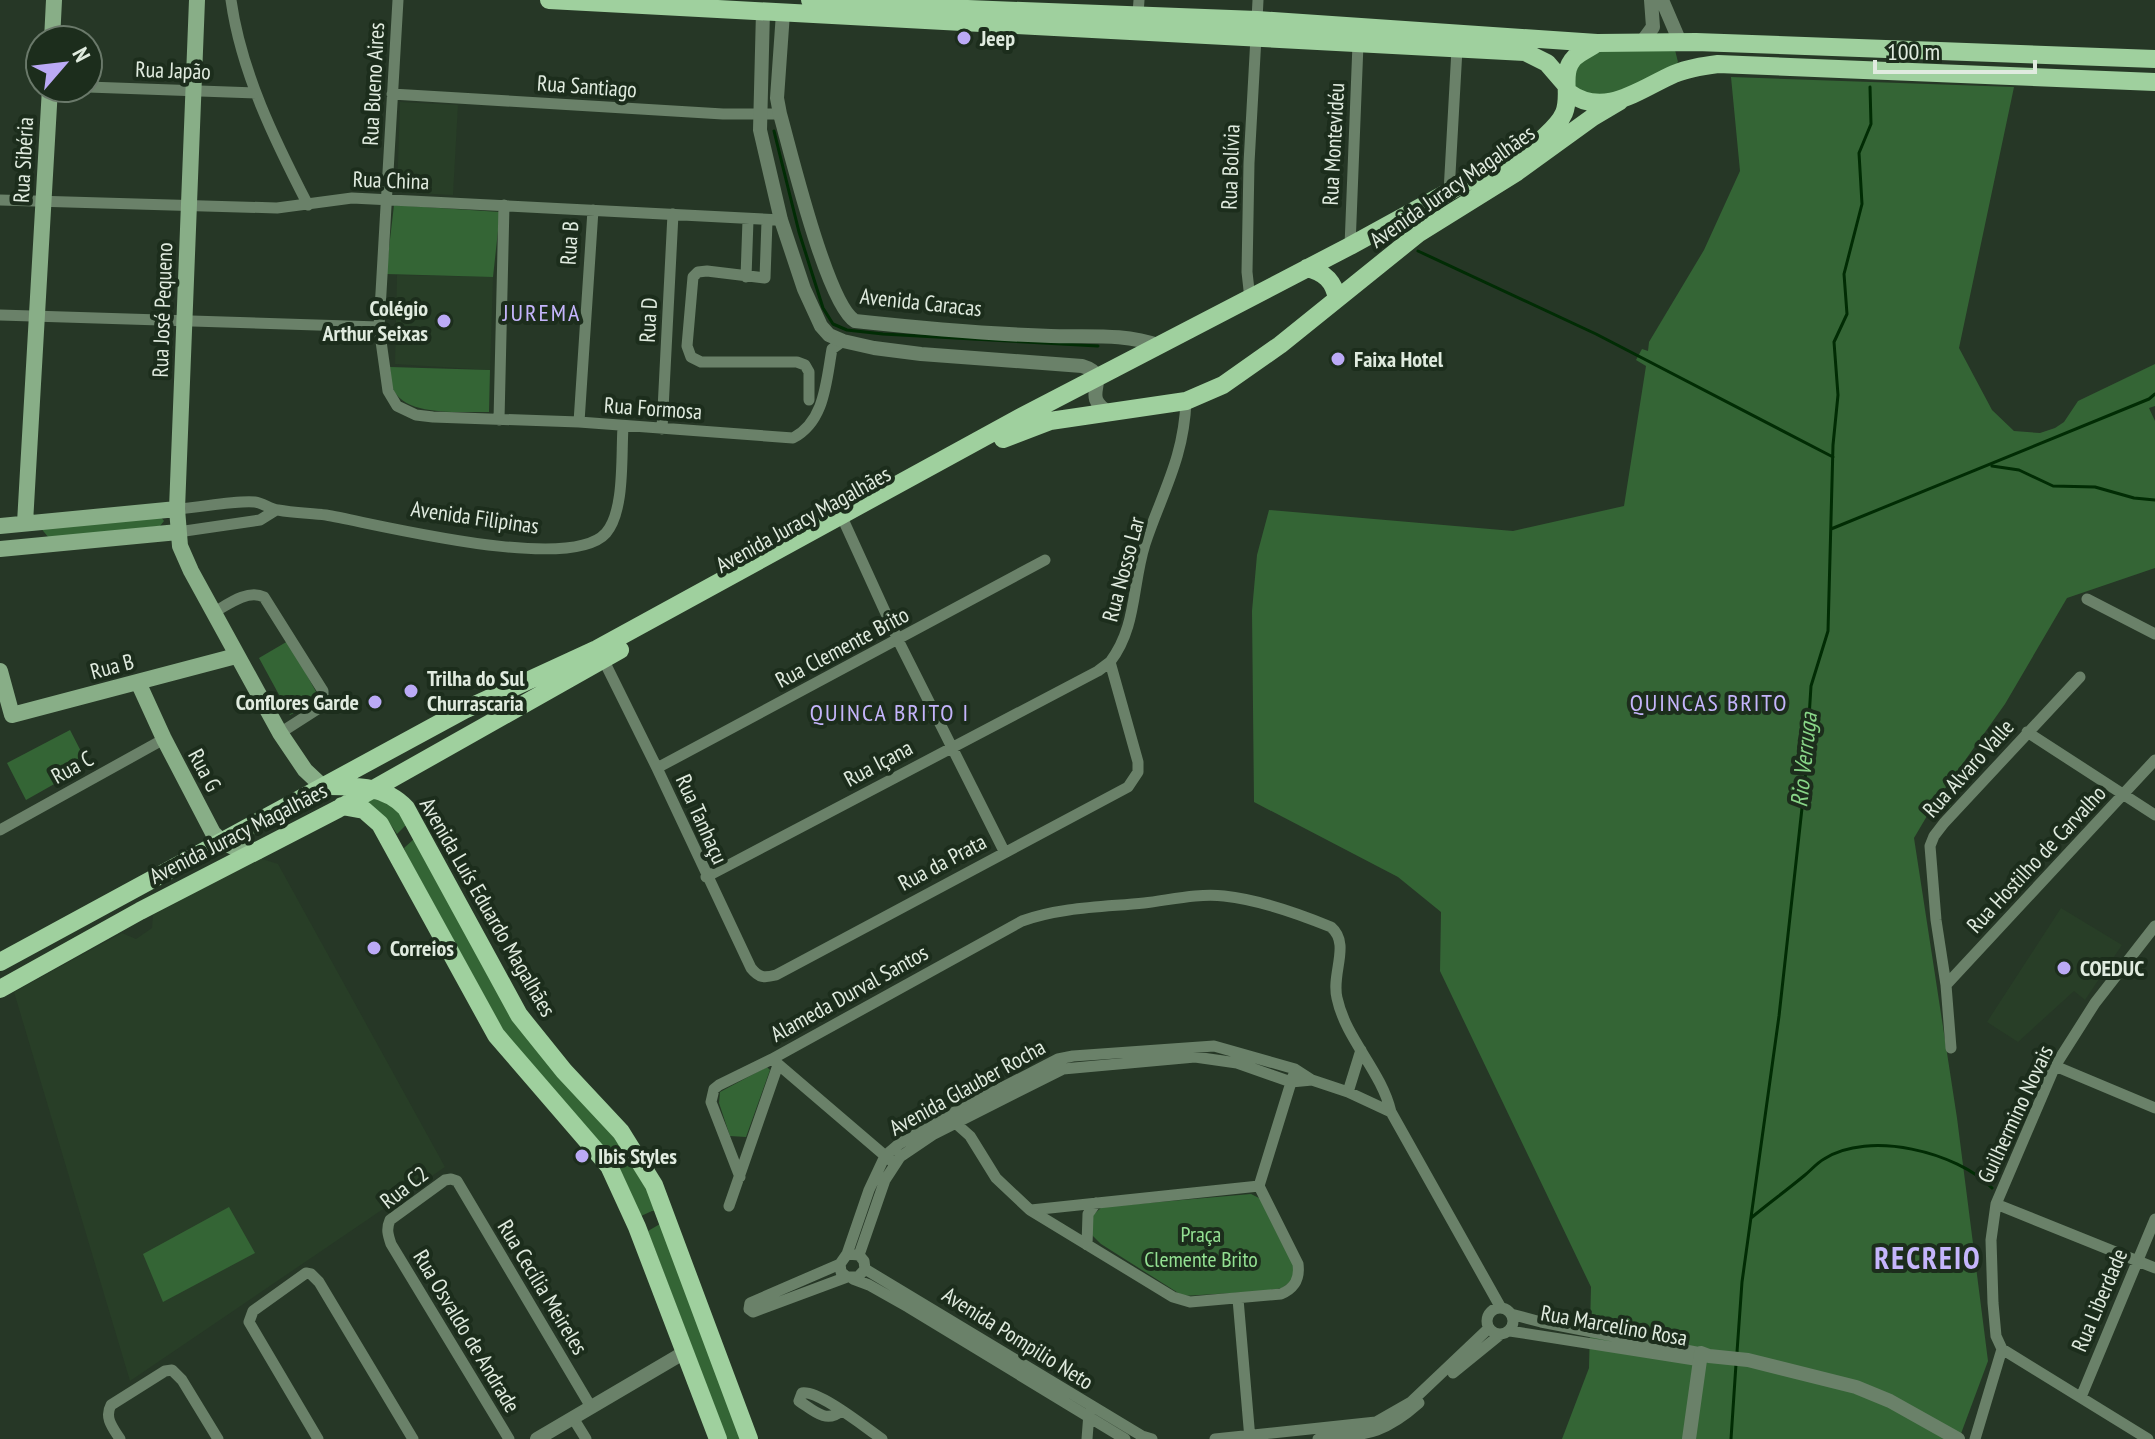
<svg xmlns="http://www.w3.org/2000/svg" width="2155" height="1439" font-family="'PT Sans Narrow',sans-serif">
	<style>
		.built { fill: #283e27 }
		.green { fill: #346535 }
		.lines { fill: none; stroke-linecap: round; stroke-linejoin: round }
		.stream { stroke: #012c04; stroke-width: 3 }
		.minor { stroke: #6a8169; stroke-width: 11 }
		.tertiary { stroke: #6a8169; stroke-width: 14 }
		.secondary { stroke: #88ae87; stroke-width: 16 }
		.primary { stroke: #9fd09e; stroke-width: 18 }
		.poi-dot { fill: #bbaaf6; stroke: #1c2d1c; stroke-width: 3 }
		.labels { text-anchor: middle; stroke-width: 8; stroke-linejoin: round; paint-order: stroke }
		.poi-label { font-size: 22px; font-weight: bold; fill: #e0ebdf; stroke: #1c2d1c; text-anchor: start }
		.street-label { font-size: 22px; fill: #e0ebdf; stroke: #1c2d1c }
		.park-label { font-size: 22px; fill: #93e092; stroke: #1c2d1c }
		.neighbourhood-label { font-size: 24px; letter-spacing: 2px; fill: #c5b5fc; stroke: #1c2d1c }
		.water-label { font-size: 24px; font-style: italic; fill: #88d587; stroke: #1c2d1c }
		.district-label { font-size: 30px; font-weight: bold; letter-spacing: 2px; fill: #c5b5fc; stroke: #1c2d1c }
	</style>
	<rect width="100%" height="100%" fill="#263726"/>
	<path class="built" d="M400,102l58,3 -5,90 -56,-3z
		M397,275l96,2 -3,93 -95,-6z
		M259,858l19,6 167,303 -315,214 -116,-389 108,-59 14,6 16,-11 1,-13z
		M2061,908l61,37 -37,55 -11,-9 -56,51 -31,-20z"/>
	<path class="green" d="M1609,49l66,1 3,12 -4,6 -49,25 -33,4 -19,-9v-18l16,-15z
		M1731,77l283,10 -55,261 33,62 22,21 26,2 15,-5 9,-6 14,-21 77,-37v42l-6,2 6,13v147l-88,30 -62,106 -61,86 11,7 -6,11 -15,-4 -20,34 43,280 31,243 -29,78h-397l27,-71 2,-81 -151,-316 1,-59 -43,-35 -144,-75 -2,-191 5,-56 12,-45 244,21 111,-25 22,-140 -10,-6 6,-11 6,2 1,-9 55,-92 36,-79z
		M394,205l106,7 -7,65 -107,-3z
		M390,367l100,3 -1,42c-27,-1 -85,6 -97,-25 -2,-6 -1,-14 -2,-20z
		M161,517l3,4 -4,5 -111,12 -10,-12z
		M288,641l32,58 -30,16 -31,-57z
		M70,730l18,35 -62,35 -19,-37z
		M368,797l22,7 23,23 -8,-1 -8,8c-10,-16 -20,-26 -37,-32z
		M414,839l75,125 116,157 55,90h-8l-11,5 -21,-47 -115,-135 -99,-181 -2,-5z
		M767,1067l3,3 -24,67 -16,-1 -11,-33 1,-11z
		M1251,1194l10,5 36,67 -1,11 -14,11 -17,3 -82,5 -82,-52 -12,-12 4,-17 9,-8z
		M229,1207l26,46 -92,49 -20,-48z
		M660,1224l86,215h-19l-79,-208z"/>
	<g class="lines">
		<path class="stream" d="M774,131l25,101 24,76 10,16 14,6 36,4 215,12
			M1418,251l178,83 237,123
			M1992,466l27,4 34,16 42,1 39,11 21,2
			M1831,529l318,-130 6,-5
			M1751,1218c18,-15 36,-28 54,-43 6,-5 12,-12 19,-16 45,-29 133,-7 168,29
			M1737,1352l5,-70 37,-266 26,-235 6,-95 17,-55 5,-186 5,-50 -4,-53 13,-28 -3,-40 18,-70 -3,-51 12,-29 -1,-37
			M1731,1439l5,-75"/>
		<path class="minor" d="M231,0c10,72 44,141 77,205
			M398,0l-19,327 9,64 9,15 19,9 17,2 146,5 214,16c32,-17 33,-56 39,-89l11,-8
			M1138,14l1,-14
			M1257,20l1,-20
			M88,87l168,6
			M392,94l331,20h57
			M1449,192l8,-143
			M0,200l277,8 75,-10 429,22
			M767,221l-2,57 -58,-7 -9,1 -5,5 -6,69 4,11 10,5h96l8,3 4,7v28
			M1350,246l8,-202
			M746,277l2,-57
			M1250,299l-3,-27 2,-109 7,-126
			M0,315l379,12
			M499,420l5,-215
			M579,422l14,-212
			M662,429l11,-215
			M177,509c22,-1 57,-9 78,-7 8,1 15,7 23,8 16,3 32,3 48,5 52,9 244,59 280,18 19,-22 15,-77 17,-106
			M841,515l57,125 106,211
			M178,532l82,-12 16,-10
			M2087,599l68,35
			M213,613c14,-8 34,-24 51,-16l59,94v12l-4,5 -39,25
			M603,659l54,109 94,200c8,10 13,10 25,7l352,-188 10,-15v-10l-28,-100c27,-35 22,-77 35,-118 17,-51 39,-86 41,-143
			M2027,732l128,83
			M657,768l388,-208
			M0,830l164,-91
			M706,877l392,-206 12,-9
			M1946,985l209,-225
			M1951,1048l-5,-63 -10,-65 -6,-74 4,-10 10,-13 136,-146
			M772,1059l118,101
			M2055,1066l100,42
			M1348,1092l13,-42
			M952,1120l18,16 26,42 34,32 143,87 17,5 91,-8c14,-6 19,-15 17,-30l-39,-78
			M740,1177l-29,-75 3,-13 5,-4 53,-26 250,-138c39,-14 82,-14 122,-18 26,-3 54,-10 80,-7 37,4 73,17 107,31 20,17 0,46 6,71 9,42 44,72 54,114
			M1259,1186l34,-110
			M1996,1204l159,64
			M729,1206l49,-141
			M1031,1210l228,-24
			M1087,1245l1,-31 8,-11
			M847,1254l12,1 5,6 1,8 -7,8h-11l-6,-5 -1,-8 7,-10 22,-64 16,-34 14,-12 48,-28 111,-57 15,-3 141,-10 81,23 17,11 36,12 43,20 110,196
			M859,1255l26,-75 15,-23 34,-23 129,-65 132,-12 42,6 54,19 21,-2
			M840,1264l-90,39 -1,6 4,3 94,-35
			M865,1269l277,167 10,3
			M853,1279l16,6 39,22 217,132
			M1238,1299l12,140
			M1487 1321a13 13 0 1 1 26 0a13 13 0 1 1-26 0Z
			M1511,1314l30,8 160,31
			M1510,1331l191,30
			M2002,1349l146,90
			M1453,1373l48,-39
			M2081,1397l74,-178
			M841,1411c-15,13 -28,-1 -42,-10l3,-8c17,-3 64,35 80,46
			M573,1418l13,21
			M120,1439c-7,-11 -16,-21 -9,-34l54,-34 7,-1 10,10 36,59
			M318,1439l-69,-117 4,-11 53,-38 5,1 8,8 94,157
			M509,1439l-118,-195c-3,-9 -5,-15 -1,-24l55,-40 6,-1 6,2 134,226
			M1087,1439l2,-26
			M1215,1439l161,-17 35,-20 78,-74
			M1318,1439c47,-5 64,-3 101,-36
			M1975,1439l27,-90 -6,-13 -3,-33 -2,-63 5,-36 59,-138 40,-63 60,-77"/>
		<path class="tertiary" d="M1662,0l18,42
			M763,11l-3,119 21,90 23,69 17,37 8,9 14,6 31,7 47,6 161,12c34,10 -5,30 27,46
			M783,13l-6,85 3,16c11,39 47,190 75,207 65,7 131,13 196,15 41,1 71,-3 110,10
			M1642,42l11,-15 -2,-27
			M537,1439l148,-87
			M1689,1439l12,-86 8,3 39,4 108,27 34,14 68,38"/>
		<path class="secondary" d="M197,0l-20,509 3,37 11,25 89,162 25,37 17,16
			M52,40l2,-40
			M25,523l25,-435
			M0,526l177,-17
			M0,549l178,-17
			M0,671l12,44 224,-59
			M138,682l26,57 49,94c12,13 27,18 45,18"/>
		<path class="primary" d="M549,0l976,52 22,11 19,22
			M810,0l79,6 368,14 340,23 99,-1 459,17
			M1568,92c36,27 72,-3 106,-18 14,-6 29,-8 44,-10l437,18
			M1307,268c17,4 27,13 30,31
			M1003,439l47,-18 136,-20 37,-16 57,-40 139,-112 98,-61 76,-55 27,-16
			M325,786c29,0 60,-1 81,22l113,207 45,56 57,61 33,53 95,254
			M342,806l22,4 16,14 116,211 113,131 28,61 81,212
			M0,962l464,-252 133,-61 424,-232 329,-171 189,-104c9,-9 20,-17 25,-29 8,-19 -5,-40 11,-56 6,-5 15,-9 22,-14
			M0,989l140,-78 198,-102 282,-159"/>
	</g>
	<g class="poi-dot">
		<circle cx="964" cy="38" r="8"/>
		<circle cx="444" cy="321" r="8"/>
		<circle cx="1338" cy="359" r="8"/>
		<circle cx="411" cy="691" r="8"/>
		<circle cx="375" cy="702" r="8"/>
		<circle cx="374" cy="948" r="8"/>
		<circle cx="2064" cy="968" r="8"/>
		<circle cx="582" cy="1156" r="8"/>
	</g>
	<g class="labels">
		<g class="poi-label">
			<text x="980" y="46">Jeep</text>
			<text x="428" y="316" text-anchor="end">Colégio<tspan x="428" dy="25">Arthur Seixas</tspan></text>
			<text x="1354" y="367">Faixa Hotel</text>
			<text x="427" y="686">Trilha do Sul<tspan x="427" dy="25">Churrascaria</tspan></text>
			<text x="359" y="710" text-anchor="end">Conflores Garde</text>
			<text x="390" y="956">Correios</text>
			<text x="2080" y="976">COEDUC</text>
			<text x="598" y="1164">Ibis Styles</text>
		</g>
		<g class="street-label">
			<text transform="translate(173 70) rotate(2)" y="8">Rua Japão</text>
			<text transform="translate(373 84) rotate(-87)" y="8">Rua Bueno Aires</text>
			<text transform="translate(587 86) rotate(4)" y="8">Rua Santiago</text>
			<text transform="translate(1333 144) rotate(-87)" y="8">Rua Montevidéu</text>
			<text transform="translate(23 160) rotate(-87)" y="8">Rua Sibéria</text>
			<text transform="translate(1230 167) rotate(-88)" y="8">Rua Bolívia</text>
			<text transform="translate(391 180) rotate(2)" y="8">Rua China</text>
			<text transform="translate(1452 186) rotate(-35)" y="8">Avenida Juracy Magalhães</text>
			<text transform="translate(569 243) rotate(-86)" y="8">Rua B</text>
			<text transform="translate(921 302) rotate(6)" y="8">Avenida Caracas</text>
			<text transform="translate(162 310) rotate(-88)" y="8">Rua José Pequeno</text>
			<text transform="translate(648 320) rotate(-87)" y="8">Rua D</text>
			<text transform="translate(653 408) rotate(4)" y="8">Rua Formosa</text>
			<text transform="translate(475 517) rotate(8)" y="8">Avenida Filipinas</text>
			<text transform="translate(803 519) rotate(-29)" y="8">Avenida Juracy Magalhães</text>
			<text transform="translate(1123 569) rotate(-75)" y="8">Rua Nosso Lar</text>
			<text transform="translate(842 647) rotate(-28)" y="8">Rua Clemente Brito</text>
			<text transform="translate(112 666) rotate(-15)" y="8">Rua B</text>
			<text transform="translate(878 763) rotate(-28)" y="8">Rua Içana</text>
			<text transform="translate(72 767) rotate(-29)" y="8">Rua C</text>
			<text transform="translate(1968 768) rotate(-48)" y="8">Rua Alvaro Valle</text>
			<text transform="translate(205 770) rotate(62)" y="8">Rua G</text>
			<text transform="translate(702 819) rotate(66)" y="8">Rua Tanhaçu</text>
			<text transform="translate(238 833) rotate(-27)" y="8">Avenida Juracy Magalhães</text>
			<text transform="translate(2036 859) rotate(-47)" y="8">Rua Hostilho de Carvalho</text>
			<text transform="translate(942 862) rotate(-28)" y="8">Rua da Prata</text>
			<text transform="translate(488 907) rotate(60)" y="8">Avenida Luís Eduardo Magalhães</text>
			<text transform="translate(849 993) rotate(-29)" y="8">Alameda Durval Santos</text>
			<text transform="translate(967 1087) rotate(-29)" y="8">Avenida Glauber Rocha</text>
			<text transform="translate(2015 1114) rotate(-65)" y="8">Guilhermino Novais</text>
			<text transform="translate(404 1187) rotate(-38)" y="8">Rua C2</text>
			<text transform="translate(543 1287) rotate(59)" y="8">Rua Cecília Meireles</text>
			<text transform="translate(2099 1300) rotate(-67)" y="8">Rua Liberdade</text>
			<text transform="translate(1614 1325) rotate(10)" y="8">Rua Marcelino Rosa</text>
			<text transform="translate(467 1331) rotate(59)" y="8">Rua Osvaldo de Andrade</text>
			<text transform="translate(1018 1338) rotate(32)" y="8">Avenida Pompilio Neto</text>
		</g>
		<g class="park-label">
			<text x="1201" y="1242">Praça<tspan x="1201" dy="25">Clemente Brito</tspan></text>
		</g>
		<g class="neighbourhood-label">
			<text x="542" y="321">JUREMA</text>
			<text x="1709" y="711">QUINCAS BRITO</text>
			<text x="890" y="721">QUINCA BRITO I</text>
		</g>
		<g class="water-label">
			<text transform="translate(1804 760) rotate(-84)" y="8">Rio Verruga</text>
		</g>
		<g class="district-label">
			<text x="1928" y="1269">RECREIO</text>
		</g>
	</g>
	<g transform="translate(64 64) rotate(62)"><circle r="38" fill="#1c2d1c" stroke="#6a796a" stroke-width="2"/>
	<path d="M0-6L14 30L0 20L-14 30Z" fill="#bbaaf6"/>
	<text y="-12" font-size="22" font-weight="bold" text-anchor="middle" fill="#e0ebdf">N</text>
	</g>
	<path d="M1875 60v12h160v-12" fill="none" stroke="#e0ebdf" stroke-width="4"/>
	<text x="1887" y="60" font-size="24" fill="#e0ebdf" stroke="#1c2d1c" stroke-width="6" paint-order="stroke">100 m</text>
</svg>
